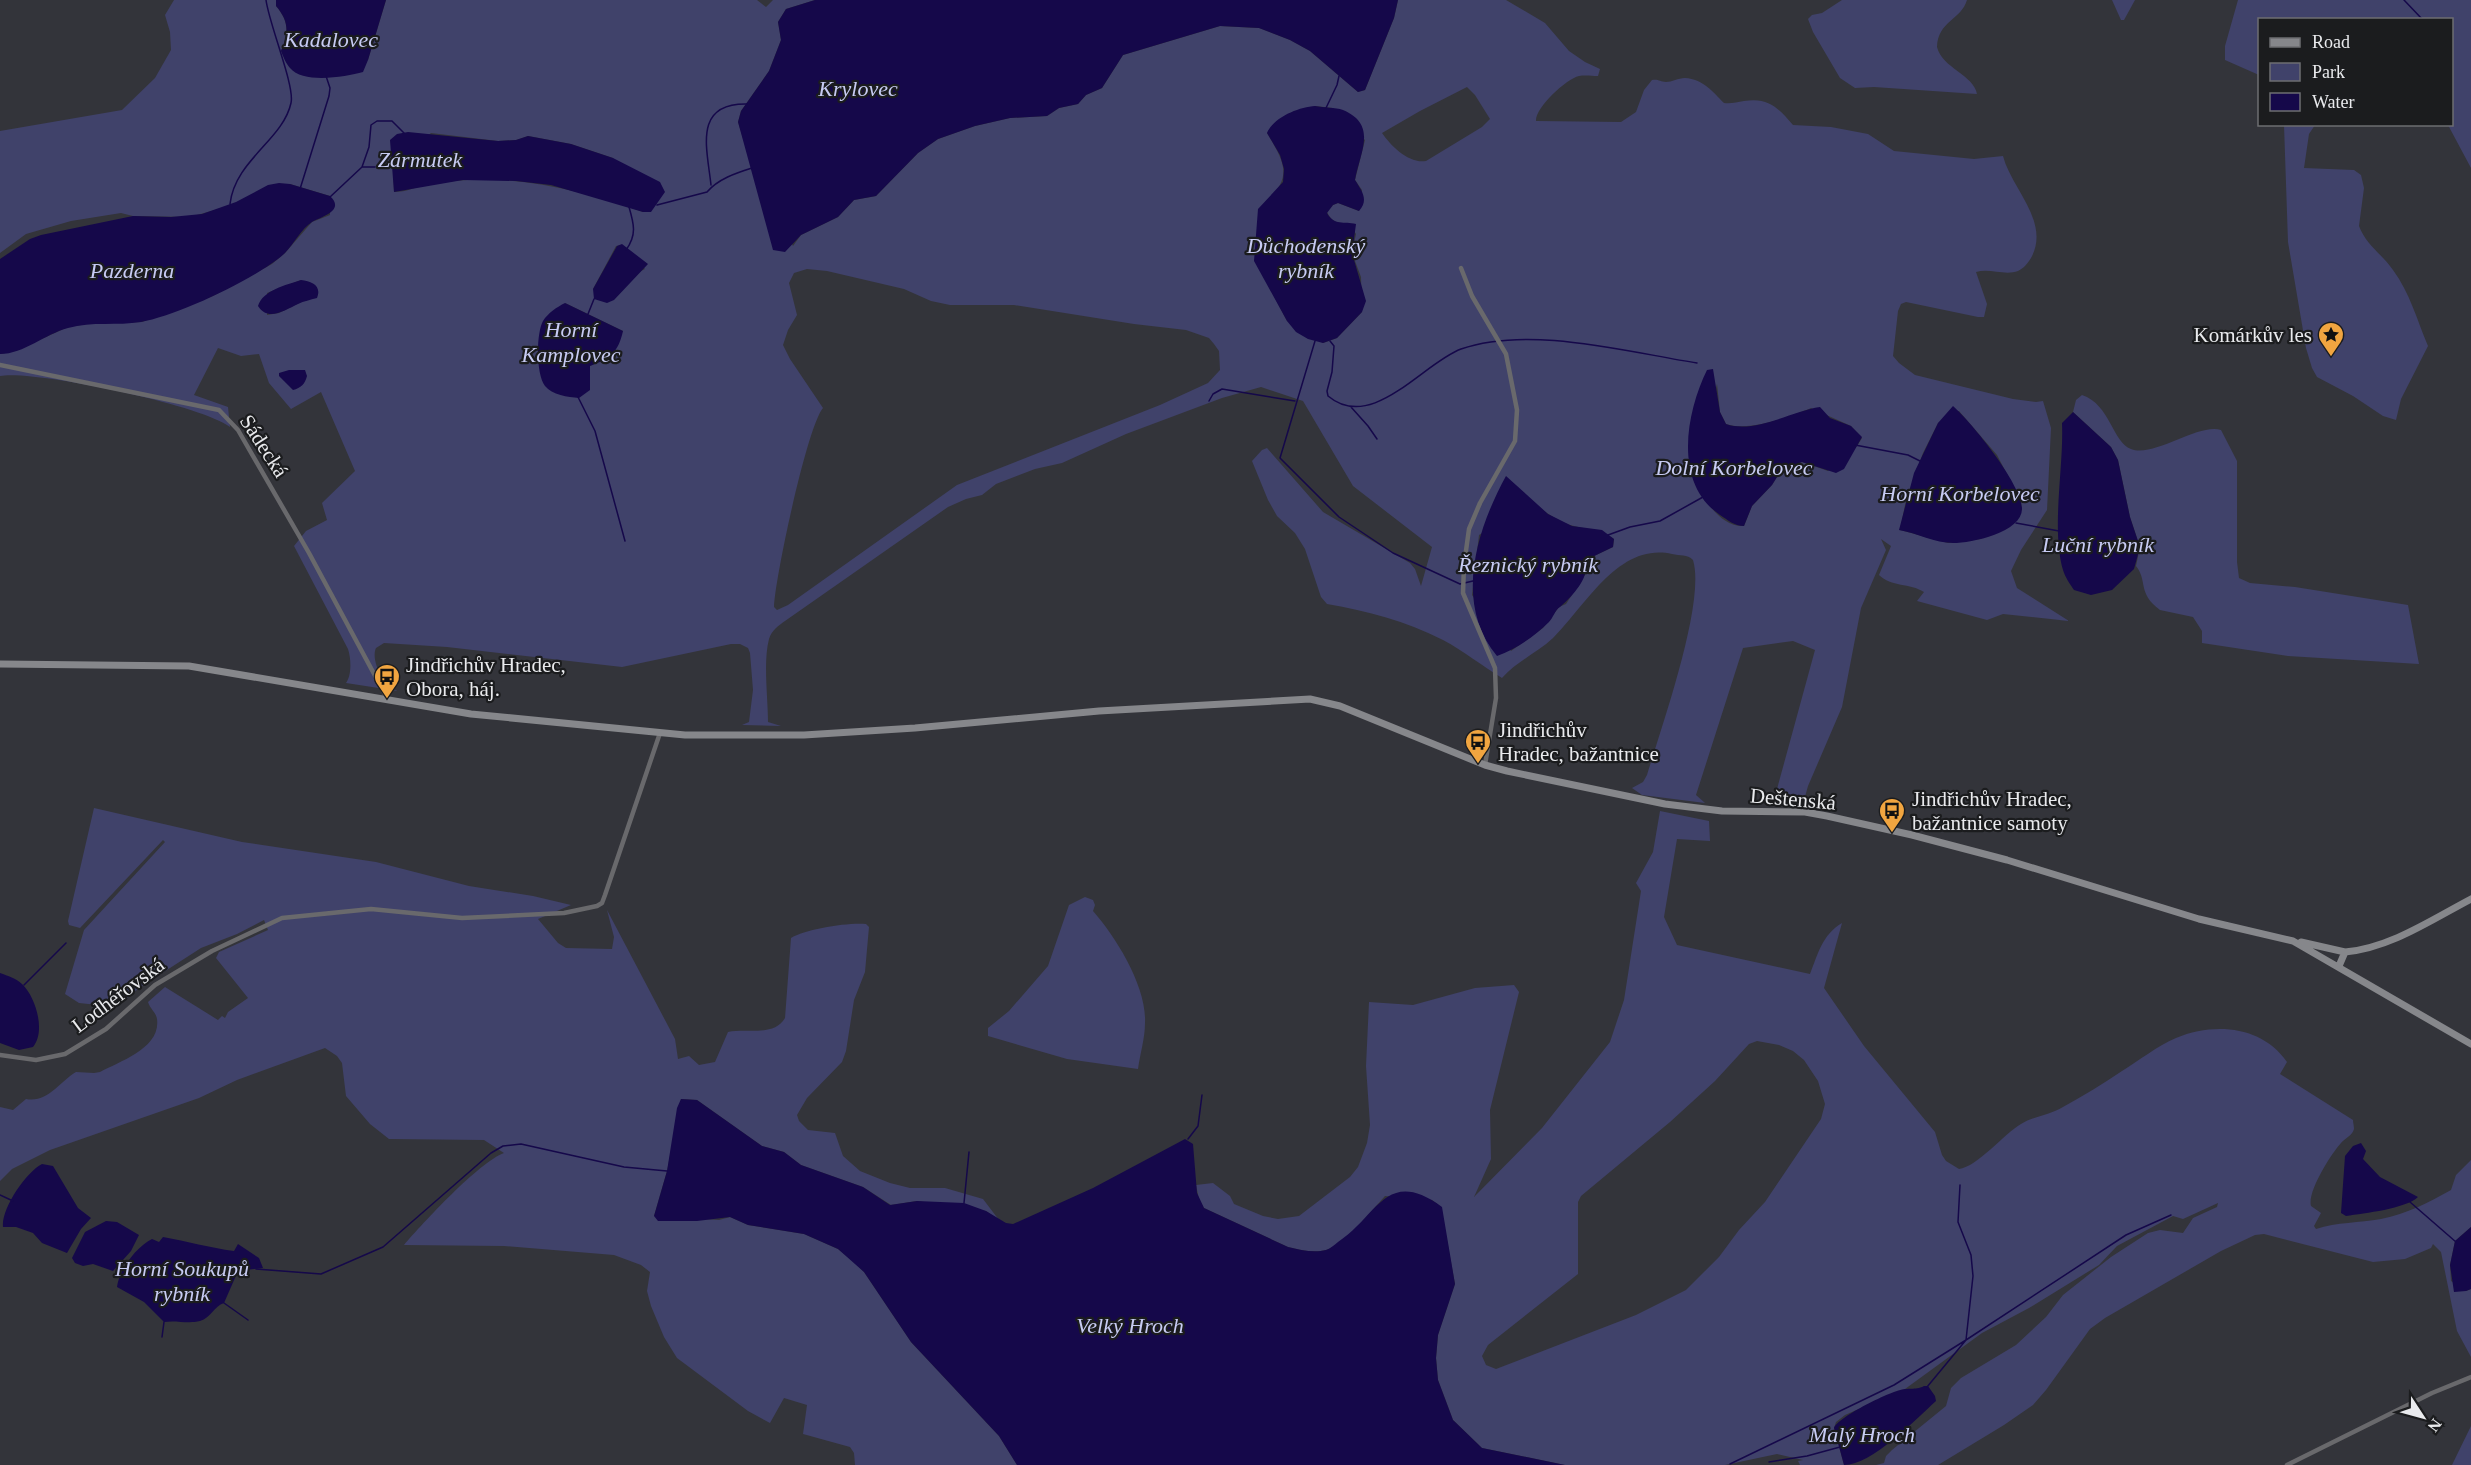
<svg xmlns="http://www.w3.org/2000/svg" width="2471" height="1465" font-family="Georgia,serif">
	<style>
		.green { fill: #40426a; fill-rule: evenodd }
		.water { fill: #15084a }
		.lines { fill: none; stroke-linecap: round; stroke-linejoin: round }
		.stream { stroke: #15084a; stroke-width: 1.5 }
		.street { stroke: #69696c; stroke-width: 4.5 }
		.secondary { stroke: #86878b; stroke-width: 7 }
		.labels { text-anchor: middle; stroke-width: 4.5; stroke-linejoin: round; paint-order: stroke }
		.poi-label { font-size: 21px; fill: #e9eaed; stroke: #1b1c1e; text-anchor: start }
		.street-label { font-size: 21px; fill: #e9eaed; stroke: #1b1c1e }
		.water-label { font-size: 22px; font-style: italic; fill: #c7cbf3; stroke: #1b1c1e }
	</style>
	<rect width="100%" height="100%" fill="#33343a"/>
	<path class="green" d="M174,0h102v6c13,15 13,27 5,45l87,9 18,-60h371l9,7 7,-7h42l-29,9 -8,13 3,18 -12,31 -28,40 -3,11 14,46 41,78 8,-11 37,-18 16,-17 22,-4 42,-43 20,-14 37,-13 35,-8 37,-2 12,-8 19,-4 8,-9 16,-7 21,-33 97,-29 39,2 31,12 20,11 48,41 7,-2 29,-72 4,-18h108l39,23 24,28 16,11 15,7 -2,7c-6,0 -13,-1 -19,0 -13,3 -44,32 -43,45l85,1 15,-10 8,-22 8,-10c7,-1 8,2 14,2 6,0 12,-4 19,-4 18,1 28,14 39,25 7,1 13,-1 20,-2 25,-4 34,7 49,24l38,2 37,7 26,17 80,8 29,-3c8,32 48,66 28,102 -4,6 -7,10 -13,13 -13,5 -28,-3 -42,1l11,32 -3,13h-6l-72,-15 -5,2 -3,7 -5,45 6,7 16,12 98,24 23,3 7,-1 8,27 -4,82 -26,40 -10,21 6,17 52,33 -66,-7 -16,6 -70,-19 7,-9c-14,-9 -33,-5 -45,-17l12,-29 -10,-7 5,11 -25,58 -19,99 -34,79 -5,18 -29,-4 41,-150 -22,-9 -50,7 -47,147 9,8 -63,-8 -10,-7 11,-6 4,-7c14,-47 59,-173 46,-215 -6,-6 -13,-4 -21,-6 -54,-12 -87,53 -119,84 -16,15 -36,23 -51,40 -20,-12 -38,-27 -59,-38 -38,-19 -75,-29 -116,-36l-6,-7 -16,-48 -10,-16 -18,-17 -9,-16 -16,-39 10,-11 5,-2 56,64 87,51 5,6 6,17 11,-39 -79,-61 -50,-85 -42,-14 -39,11 -96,36 -64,29 -27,6 -39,15 -14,11 -16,4 -18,8 -163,114c-7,5 -13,9 -16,18 -6,23 -1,59 -1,83l13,4 -39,-1 7,-3 4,-32 -3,-37 -2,-5 -8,-4h-9l-109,23 -175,-20 -63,-4 -8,5c-6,13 9,40 22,43l-52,-8c6,-8 5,-25 2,-34l-54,-103 12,-15 21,-11 -5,-17 33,-32 -34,-79 -30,17 -22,-26 -10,-29 -18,2 -23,-8 -24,47 34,12 2,20c-29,-22 -194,-57 -230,-51v-22l15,-3 53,-24 19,-3 55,-2 71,-26 59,-32 13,-11 27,-31 18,-7v-19l-40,-12 -68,24 -32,9 -57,-1 -12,-3 -50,8 -45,13 -26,19v-122l122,-21 33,-32 16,-28 -1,-18 -5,-17zM1467,87l8,8 15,24 -8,8 -56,34c-17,3 -35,-15 -44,-28l38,-22zM1315,106l18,2 32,32 -10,40 7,10 -3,21 -21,-8 -5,2 -6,7c5,11 12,12 22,11l7,11 -4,19 9,24 1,35 -25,26 -14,5 -36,-22 -19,-36 -3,-83c29,-25 19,-40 2,-69zM431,133l67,8 18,-1 12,-4 43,8 42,14 38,54h-8c-56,-20 -116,-35 -176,-32 -15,1 -32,3 -46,6 -10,3 -17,6 -27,6l-1,-27zM622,245l23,24 -8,4 -11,12 -33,4 23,-43zM807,269l20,2 77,18 27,12 19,4h64l120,19 52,6 23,8 5,6 5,7 1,19 -12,13 -48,22 -203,80 -169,120 -11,5 -3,-3c1,-29 33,-180 49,-199l-33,-49 -7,-14 5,-15 9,-15 -8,-32 5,-10zM301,280v22l-22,11 -12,2v-22zM565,303l58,28 -16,28 -17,7zM1717,384l3,28 6,12c23,8 63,-7 85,-16l40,18 11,12 -5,8 -29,25 -26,-9 -20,7 -10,16 -20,21 -8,20c-25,1 -40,-28 -51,-47zM1959,411l38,44 24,46 1,9 -41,29 -33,4 -48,-13 6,-30 17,-47 15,-30zM1533,502c12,10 25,20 41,24 18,5 24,2 40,13l-1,8 -23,11 -4,6 1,8 -21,32 -7,3 -16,21 -32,23 -39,-56 7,-60z
		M1842,0h125c-6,20 -29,21 -30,47 5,21 37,28 40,47l-103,-7 -19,1 -15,-10 -27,-46 -5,-13 4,-4 10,-2z
		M2112,0h23l-11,20h-3z
		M2238,0h233v168l-23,-43 4,-1v-104h-192l-1,55 -34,-15v-14z
		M2284,125h31l-6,9 -5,34 50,2 7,5 3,13 -5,38c7,19 23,28 34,44 17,23 24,50 35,76l-27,53 -5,21 -13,-4 -30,-20 -36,-19 -5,-9 -6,-20 -18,-106z
		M2082,395c28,9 31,48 49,54 23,9 67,-26 90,-19l16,31v101l2,16 11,5 45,4 113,18 11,59 -131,-8 -86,-13v-12l-9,-14 -33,-7c-23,-17 -12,-29 -24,-44l4,-19 -10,-30 -12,-57 -7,-13 -38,-35 3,-12z
		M94,808l148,34 134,20 93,24 64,10 38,9 -33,14 20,24 8,5 46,1 2,-12 -7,-27 68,129 3,20 11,-3 10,9 16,-3 13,-30c19,-4 46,5 57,-14l6,-80c14,-9 58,-16 75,-14l3,3 -4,45 -11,28 -8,51 -4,11 -35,36 -10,17 2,6 9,9 27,3 8,23 17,15 30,12 20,5h35l38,11 16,21 -13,-9 -69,-10 -26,4 -28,-18 -62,-22 -17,-13 -22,-6 -65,-46 -16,-1 -14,72 -13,45 65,4 11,-3 18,8 56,9 34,15 15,12 11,11 47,70 88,94 18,29h-162l-1,-12 -4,-6 -47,-13 4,-29 -23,-7 -14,25 -22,-12 -71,-53 -13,-21 -13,-31 -4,-15 3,-19 -9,-7 -27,-10 -110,-9 -100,-1c19,-22 75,-83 100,-92l-20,-13 -95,-1 -19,-15 -24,-28 -4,-33 -5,-7 -12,-8 -88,32 -38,18 -149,52 -38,19 -12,12v-74l13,3 13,-11c22,4 33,-17 50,-27l18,1 6,-1c20,-11 61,-24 57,-53 -1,-7 -7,-10 -9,-17l17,-15 53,33 4,-4 3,2 3,-6 20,-14 -32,-40 3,-6 49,-22 -4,-10 -27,14 -36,14 -62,40 -22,19 -38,-4 -14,-9 19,-64 81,-88 -2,-2 -83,88 -11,-3 -1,-4z
		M1660,811l49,10 1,20 -33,-2 -13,78 13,28 133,29c8,-20 12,-39 32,-51l-18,65 40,58 71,86 7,23 4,6 13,8c18,-2 46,-36 62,-45 13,-8 29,-9 42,-17 20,-11 40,-23 59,-36 18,-11 35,-25 54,-33 39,-16 86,-12 111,24l-7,12 73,46c0,3 1,6 1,9 -2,7 -9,9 -13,14 -10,11 -34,49 -30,63l10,7 -7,13 2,3c21,-7 43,-6 65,-10 26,-5 48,-17 70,-29l5,-15 15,-15v67l-16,14 -5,24 1,16 15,10 5,-2v68l-14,-26 -16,-79 -8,-8 -2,4 -26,11 -32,3 -109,-28 -9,1 -34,16 -116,67 -15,11 -44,61 -13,15 -29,20 -66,40h-62l8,-2 2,-7 6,-6 54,-44 5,-18 10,-10 55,-33 30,-28 17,-22 48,-38 37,-24 12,-3 23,3 10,-15 24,-11 1,-4 -35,16 -10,-3 -56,30 -18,19 -70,43 -47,25 -77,56 -60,26 -9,7 -2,6 10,37h-44l-2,-4 5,-1 -26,-6 -52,11h-160l-83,-17 -29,-28 -15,-40 -2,-22 2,-23 17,-51 -14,-77 -9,-7 -47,-4c-14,15 -39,48 -59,54 -12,3 -26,0 -38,-3l-84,-39 -5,-9 -3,-14 17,-2 17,13 4,8 29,12 15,3 21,-3 51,-39 8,-10 9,-24 3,-18 -4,-59 3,-64 44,3 62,-17 39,-3 5,7 -29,118 1,49 -17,38 68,-69 68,-86 14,-42 17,-109 -5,-8 17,-31zM1757,1041l22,4 14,6 11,9 14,21 7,23 -4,15 -56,83 -26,28 -20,27 -33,33 -50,25 -140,54 -10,-4 -4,-9 6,-11 90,-71v-72l3,-6 89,-74 45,-41 34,-37z
		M1085,897l8,3 2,5 -2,6c23,26 54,76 52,112 0,15 -5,31 -7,46l-71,-10 -79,-23v-8l21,-17 39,-45 21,-61z
		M2471,1426v39h-19z"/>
	<path class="water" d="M276,0h110l-18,60 -5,12c-18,5 -60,12 -73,-4 -4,-4 -7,-12 -9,-17 8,-18 8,-30 -5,-45z
		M815,0h583l-4,18 -29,72 -7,2 -48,-41 -20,-11 -31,-12 -39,-2 -97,29 -21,33 -16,7 -8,9 -19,4 -12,8 -37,2 -35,8 -37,13 -20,14 -42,43 -22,4 -16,17 -37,18 -16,17 -12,-2 -35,-128 3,-11 28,-40 12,-31 -3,-18 8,-13z
		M1315,106c9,2 20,1 28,4 35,15 17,42 12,70 7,11 14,20 4,31l-21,-8 -5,2 -6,8c7,13 17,8 29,11l-4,29 14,48 -4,11 -25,26 -14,5 -15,-4 -12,-7 -9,-11 -33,-60 4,-52 25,-27 1,-13 -4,-14 -13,-22c7,-16 32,-26 48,-27z
		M408,132l90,9 18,-1 12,-4 43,8 42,14 47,24 5,10 -14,20h-8l-92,-27 -35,-4 -53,-1 -69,12 -4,-52 7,-6z
		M279,183l11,1 40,12c16,15 -10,21 -18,26 -11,7 -18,22 -27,31 -27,25 -108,63 -144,69 -24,4 -49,-1 -73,6 -23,6 -44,26 -68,26v-95l30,-20 11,-4 92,-19 38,1 31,-3 34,-12 32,-17z
		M622,244l26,20 -34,36 -7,3 -13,-4 -1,-10 24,-43z
		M301,280c11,1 21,6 16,18 -7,2 -13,3 -19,6 -13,6 -30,18 -40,2 5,-16 28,-21 43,-26z
		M565,303l58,28c-5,22 -13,27 -33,35v24l-11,8c-11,-1 -27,-3 -34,-12 -9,-12 -9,-52 -2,-65 5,-8 14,-14 22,-18z
		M1713,369l7,43 6,12c29,10 66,-13 94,-17l10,11 21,8 11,11 -18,32 -8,4 -34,-11 -20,7 -10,16 -20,21 -8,20c-10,0 -16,-6 -24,-11 -47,-32 -34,-102 -13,-145z
		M289,370h16l2,6c-2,8 -6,12 -14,14l-14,-14v-3z
		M1953,406c19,17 68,77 69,102 1,24 -50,35 -69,35 -18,0 -36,-10 -54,-13l15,-57 24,-50z
		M2073,412l38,35 7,13 12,57 10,30 -6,22 -22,21 -21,5 -17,-5c-4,-6 -9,-13 -11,-20 -12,-42 1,-103 -1,-147z
		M1506,476l42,38 24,12 30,4 12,9 -1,8 -23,11 -4,6c2,16 -15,33 -26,43 -5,3 -7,11 -11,15 -15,15 -33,27 -52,34 -44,-53 -20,-127 9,-180z
		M0,973c8,3 16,5 22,11 14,13 24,48 11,63l-14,3 -19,-7z
		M681,1099l16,1 65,46 22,6 17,13 62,22 27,18 27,-4 47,2 22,8 20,12 7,1 80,-36 92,-49 8,5 4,49 7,15 84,39c12,3 26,6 38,3 4,-1 8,-5 12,-8 39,-25 48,-76 104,-35l13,77 -17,51 -2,23 2,22 15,40 29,28 83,17h-548l-18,-29 -88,-94 -47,-70 -26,-23 -34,-15 -56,-9 -18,-8 -33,4h-39l-4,-5 13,-45 10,-63z
		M2361,1143l5,8 -3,8 17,18 38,20c-13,12 -53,16 -72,19l-5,-3 4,-57 8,-10z
		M42,1164l11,2 25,42 13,10 -10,11 -14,24 -25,-10 -9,-10 -17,-6h-13c-2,-18 23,-55 39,-63z
		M106,1221l11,1 22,13 -8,16 -18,20 -20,-7 -10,2 -8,-3 -3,-5 13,-26z
		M2471,1227v62l-5,2 -12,1 -4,-27 5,-24z
		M163,1237c24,4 47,11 71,14l4,-7 21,14 4,10 -25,3 -14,32c-10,3 -13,15 -24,18 -12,3 -24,-1 -36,1l-20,-20 -27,-15c2,-17 19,-40 35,-48l7,3z
		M1924,1386h4l7,10 1,5c-21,19 -64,64 -92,64l-10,-37c4,-11 58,-38 71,-39 8,-1 11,1 19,-3z"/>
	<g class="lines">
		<path class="stream" d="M2404,0l19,20
			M1326,108l11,-23 2,-9
			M383,166h12
			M362,167l7,-20 2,-22 6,-4h15l12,12
			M711,185c-4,-37 -18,-82 36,-81
			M300,189l29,-93 1,-8 -4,-12
			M330,197l32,-30h13
			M230,204c5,-44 53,-64 61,-101 4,-17 -22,-79 -25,-103
			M657,205l50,-13c11,-13 29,-19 45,-24
			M626,250c11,-15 8,-26 3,-43
			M588,314l6,-15
			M1315,341l-35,117 59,59 54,36 67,31 13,-3
			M1330,341l4,5 -2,26 -5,19 1,5c44,37 95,-33 133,-47 68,-24 166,3 236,14
			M578,397l17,34 30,110
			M1209,401l4,-7 9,-5 73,12
			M1351,407l17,19 9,13
			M1855,445l53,10 12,6
			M2016,523l43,8
			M1608,535l22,-8 30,-6 43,-24
			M24,985l42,-42
			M1188,1139l10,-13 4,-31
			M0,1195l13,6
			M2410,1202l46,40
			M964,1203l5,-51
			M256,1269l65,5 62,-27 108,-94 12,-7 18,-2 103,23 43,4
			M224,1303l24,17
			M162,1337l2,-15
			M1927,1387l39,-47 160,-105 45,-20
			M1769,1462l38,-6 33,-9
			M1730,1464l164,-79 72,-45 7,-64 -2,-21 -13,-33 2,-37"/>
		<path class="street" d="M1461,268l11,28 34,58 11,56 -2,31 -35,62 -11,26 -5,36 -1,28 32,75 1,30 -11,67
			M0,365l219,45 19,20 71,123 78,145
			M0,1055l36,5 29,-6 41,-25 49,-44 57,-34 70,-33 89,-9 91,9 102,-5 33,-7 5,-3 3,-8 55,-162
			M2287,1465l145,-72 39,-16"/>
		<path class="secondary" d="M0,664l189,2 282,48 214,21h119l111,-7 184,-17 211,-12 30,7 145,59 22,6 158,33 57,7 83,1 22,4 85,19 95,25 192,59 94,22 178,103
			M2301,942l44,10
			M2339,966l6,-14c45,-4 86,-32 126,-53"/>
	</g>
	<defs>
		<symbol id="sight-pin" viewBox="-11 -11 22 30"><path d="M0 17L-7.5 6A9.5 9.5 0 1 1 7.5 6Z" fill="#f1a540" stroke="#1b1c1e"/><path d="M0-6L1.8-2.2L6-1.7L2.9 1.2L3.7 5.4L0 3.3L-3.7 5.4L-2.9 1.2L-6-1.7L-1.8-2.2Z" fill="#111"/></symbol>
		<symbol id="bus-pin" viewBox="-11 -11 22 30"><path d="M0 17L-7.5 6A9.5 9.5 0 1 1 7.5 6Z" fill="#f1a540" stroke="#1b1c1e"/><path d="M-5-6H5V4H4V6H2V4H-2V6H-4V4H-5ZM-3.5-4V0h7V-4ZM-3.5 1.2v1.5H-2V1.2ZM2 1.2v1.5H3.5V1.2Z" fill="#111"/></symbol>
	</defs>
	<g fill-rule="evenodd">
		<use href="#sight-pin" x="2316" y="320" width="30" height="40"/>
		<use href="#bus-pin" x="372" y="662" width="30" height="40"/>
		<use href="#bus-pin" x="1463" y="727" width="30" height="40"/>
		<use href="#bus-pin" x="1877" y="796" width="30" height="40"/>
	</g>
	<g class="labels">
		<g class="poi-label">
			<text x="2312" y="342" text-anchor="end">Komárkův les</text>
			<text x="406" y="672">Jindřichův Hradec,<tspan x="406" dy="24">Obora, háj.</tspan></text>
			<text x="1498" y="737">Jindřichův<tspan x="1498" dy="24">Hradec, bažantnice</tspan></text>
			<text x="1912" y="806">Jindřichův Hradec,<tspan x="1912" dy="24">bažantnice samoty</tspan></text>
		</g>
		<g class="street-label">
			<text transform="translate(264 446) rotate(57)" y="7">Sádecká</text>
			<text transform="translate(1793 799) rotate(5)" y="7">Deštenská</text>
			<text transform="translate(118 995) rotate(-37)" y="7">Lodhéřovská</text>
		</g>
		<g class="water-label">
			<text x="331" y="47">Kadalovec</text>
			<text x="858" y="96">Krylovec</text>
			<text x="420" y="167">Zármutek</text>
			<text x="1306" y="253">Důchodenský<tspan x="1306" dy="25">rybník</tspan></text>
			<text x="132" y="278">Pazderna</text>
			<text x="571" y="337">Horní<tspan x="571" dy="25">Kamplovec</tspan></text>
			<text x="1734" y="475">Dolní Korbelovec</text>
			<text x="1960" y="501">Horní Korbelovec</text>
			<text x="2098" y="552">Luční rybník</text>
			<text x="1528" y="572">Řeznický rybník</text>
			<text x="182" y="1276">Horní Soukupů<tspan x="182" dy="25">rybník</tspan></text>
			<text x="1130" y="1333">Velký Hroch</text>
			<text x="1862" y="1442">Malý Hroch</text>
		</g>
	</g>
	<rect x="2258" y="18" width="195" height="108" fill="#1b1c1e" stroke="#6d6e71" stroke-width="1.5"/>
	<rect x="2270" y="38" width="30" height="9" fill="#86878b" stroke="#6d6e71" stroke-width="1.5"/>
	<text x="2312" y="48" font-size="18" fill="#e9eaed">Road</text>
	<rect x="2270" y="63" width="30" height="18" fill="#40426a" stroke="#6d6e71" stroke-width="1.5"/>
	<text x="2312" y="78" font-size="18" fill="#e9eaed">Park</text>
	<rect x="2270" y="93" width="30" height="18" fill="#15084a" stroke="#6d6e71" stroke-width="1.5"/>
	<text x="2312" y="108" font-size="18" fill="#e9eaed">Water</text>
	<g transform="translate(2423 1417) rotate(126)" stroke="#1b1c1e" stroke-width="4.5" paint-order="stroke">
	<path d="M0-4.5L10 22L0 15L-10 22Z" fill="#e9eaed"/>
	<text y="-9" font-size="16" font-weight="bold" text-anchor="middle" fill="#e9eaed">N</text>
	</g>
</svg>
